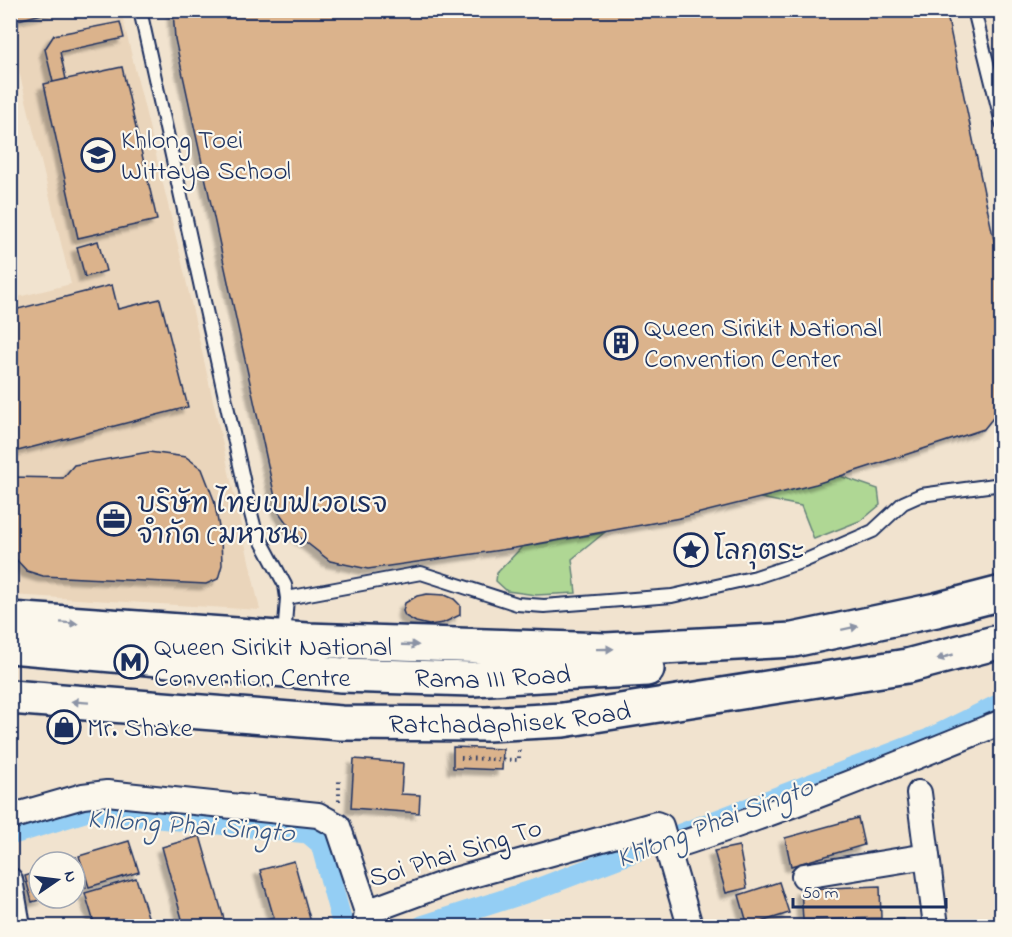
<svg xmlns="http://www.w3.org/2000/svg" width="1012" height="937" font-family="'Indie Flower','Playpen Sans Thai',sans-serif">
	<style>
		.built { fill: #ead5bb }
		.green { fill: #afd794; stroke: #658379; stroke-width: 1.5 }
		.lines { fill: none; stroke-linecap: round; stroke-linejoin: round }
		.canal { stroke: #94cef4; stroke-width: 21 }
		.building { fill: #dbb38c; stroke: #1b2f5e; stroke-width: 1.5; filter: url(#shadow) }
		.lane-casing { stroke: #1b2f5e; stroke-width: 16 }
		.street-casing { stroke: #1b2f5e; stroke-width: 28 }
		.primary-casing { stroke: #1b2f5e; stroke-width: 38 }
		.path { stroke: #1b2f5e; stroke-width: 4; stroke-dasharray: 1.5 4.5; stroke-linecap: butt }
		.lane { stroke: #fbf7ec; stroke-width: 12 }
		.street { stroke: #fbf7ec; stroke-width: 24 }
		.primary { stroke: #fbf7ec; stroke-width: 33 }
		.oneway { fill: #8b93a5 }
		.labels { text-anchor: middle; stroke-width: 4.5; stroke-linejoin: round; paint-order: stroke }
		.poi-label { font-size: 27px; fill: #1b2f5e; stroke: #fbf7ec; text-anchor: start }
		.street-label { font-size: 27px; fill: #1b2f5e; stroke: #fbf7ec }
		.water-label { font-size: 28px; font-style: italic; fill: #395784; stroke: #fbf7ec }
	</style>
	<defs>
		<filter id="shadow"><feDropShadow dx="-5.5" dy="5.5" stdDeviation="1.5" flood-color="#0004"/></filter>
	</defs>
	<rect width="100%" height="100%" fill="#f1e3cf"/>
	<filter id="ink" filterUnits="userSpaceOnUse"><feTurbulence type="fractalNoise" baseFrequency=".0167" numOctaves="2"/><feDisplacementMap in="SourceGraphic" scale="12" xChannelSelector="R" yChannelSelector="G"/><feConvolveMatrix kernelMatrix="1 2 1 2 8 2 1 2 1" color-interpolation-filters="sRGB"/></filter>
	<g filter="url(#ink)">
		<path class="built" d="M76,11h45l60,247 79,352 -249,-15 -1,-296 61,-15 -57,-233h-3v-25z"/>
		<path class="green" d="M840,476l38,13 2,16 -18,15 -48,19 -13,-33 -41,-8z
			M604,533l-32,26 4,34 -40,2 -29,-4 -11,-10 1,-8 25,-26z"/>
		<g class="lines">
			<path class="canal" d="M10,835l78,-24 220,22 13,11 22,82
				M422,926l112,-36 395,-151 73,-36"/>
		</g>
		<path class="building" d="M10,10h48l-48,12z
			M173,10h773l56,269 -1,129 -17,21 -168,55 -136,34 -165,30 -147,21 -38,-8 -37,-29 -15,-21 -103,-472z
			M120,22l4,16 -64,14 6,27 -13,3 -8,-33 9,-14z
			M122,67l35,153 -79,18 -34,-154z
			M98,241l8,30 -21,6 -8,-30z
			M112,285l6,24 42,-10 28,108 -178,46v-142z
			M149,452l37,5 16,12 12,31 7,38 1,27 -4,14 -12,5 -163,-8 -16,-5 -17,-18v-76l53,1 11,-13z
			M427,594l18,1 9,4 6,6v10l-17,8 -14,2 -13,-3 -11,-6 -2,-5 2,-8 12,-7z
			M453,747l50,2 -1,21 -49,-2z
			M354,759l49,4 -2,31 19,1 -1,18 -68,-5z
			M858,818l6,27 -73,21 -6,-28z
			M200,836l26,90h-42l-22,-79z
			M129,841l10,31 -50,15 -10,-31z
			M739,846l8,42 -21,5 -12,-42z
			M76,857l10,31 -11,3v-29h-15z
			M294,861l18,65h-67l29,-8 -14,-48z
			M39,872v26h7l-14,4 -7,-26z
			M136,878l15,48h-56l-10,-33z
			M779,882l10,31 -41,13 -9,-31z
			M880,886l1,32 -78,2 -2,-31z
			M904,919l-1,7h-52l-1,-6z"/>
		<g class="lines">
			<defs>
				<path id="lane" d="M140,10l109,496 6,23 30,56 2,13 -3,40
					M974,10l28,113
					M287,598l134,-25 96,31 27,2 128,-10 84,-19 48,-16 69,-30 30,-28 18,-8 81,-11"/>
				<path id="street" d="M919,793l17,133
					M10,817l73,-21 24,-3 211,22 20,11 29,86 -2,14
					M668,848c113,-36 223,-81 334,-126
					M804,876l123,-20
					M10,880l8,46
					M367,912l84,-31 205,-57 5,2 29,100"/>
				<g id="primary">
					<path d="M10,619l297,21 299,10 187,-10 143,-30 66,-17"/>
					<path id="s1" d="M10,646l332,29 130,4 175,-10"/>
					<path id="s2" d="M10,697l331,26 146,1 76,-4 344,-54 95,-25"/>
				</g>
			</defs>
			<use href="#lane" class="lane-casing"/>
			<use href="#street" class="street-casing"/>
			<use href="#primary" class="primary-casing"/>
			<path class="path" d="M461,758l58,2v-13
				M339,801v-21"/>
			<use href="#lane" class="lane"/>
			<use href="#street" class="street"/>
			<use href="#primary" class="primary"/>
		</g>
		<defs><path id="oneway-solid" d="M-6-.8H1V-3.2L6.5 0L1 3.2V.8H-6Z" transform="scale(1.5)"/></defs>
		<g class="oneway">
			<use href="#oneway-solid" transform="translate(69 623) rotate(4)"/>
			<use href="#oneway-solid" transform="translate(850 628) rotate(-12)"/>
			<use href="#oneway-solid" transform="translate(410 645) rotate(2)"/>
			<use href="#oneway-solid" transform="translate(605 649) rotate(-1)"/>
			<use href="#oneway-solid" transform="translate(945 657) rotate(164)"/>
			<use href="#oneway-solid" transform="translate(80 702) rotate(-176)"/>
		</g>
	</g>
	<defs>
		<symbol id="school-ring" viewBox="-11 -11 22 22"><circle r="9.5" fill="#fbf7ec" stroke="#1b2f5e" stroke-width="1.5"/><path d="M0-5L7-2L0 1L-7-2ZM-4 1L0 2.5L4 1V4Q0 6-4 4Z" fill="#1b2f5e"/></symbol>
		<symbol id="building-ring" viewBox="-11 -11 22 22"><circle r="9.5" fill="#fbf7ec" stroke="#1b2f5e" stroke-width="1.5"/><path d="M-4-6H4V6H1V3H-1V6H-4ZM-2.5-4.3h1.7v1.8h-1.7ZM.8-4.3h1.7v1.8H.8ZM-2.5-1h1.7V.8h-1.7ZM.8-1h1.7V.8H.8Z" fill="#1b2f5e"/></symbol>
		<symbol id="office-ring" viewBox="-11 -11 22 22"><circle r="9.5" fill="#fbf7ec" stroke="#1b2f5e" stroke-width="1.5"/><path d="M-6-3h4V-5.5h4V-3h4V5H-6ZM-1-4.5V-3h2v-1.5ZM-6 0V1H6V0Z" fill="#1b2f5e"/></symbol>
		<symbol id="sight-ring" viewBox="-11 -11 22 22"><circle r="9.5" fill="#fbf7ec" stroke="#1b2f5e" stroke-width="1.5"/><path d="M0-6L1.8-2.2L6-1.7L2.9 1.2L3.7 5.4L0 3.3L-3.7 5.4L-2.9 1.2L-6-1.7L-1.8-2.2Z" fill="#1b2f5e"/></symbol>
		<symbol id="metro-ring" viewBox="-11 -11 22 22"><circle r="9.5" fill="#fbf7ec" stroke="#1b2f5e" stroke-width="1.5"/><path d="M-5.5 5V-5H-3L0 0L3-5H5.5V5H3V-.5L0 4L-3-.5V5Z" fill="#1b2f5e"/></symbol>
		<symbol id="shop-ring" viewBox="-11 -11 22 22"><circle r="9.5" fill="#fbf7ec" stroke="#1b2f5e" stroke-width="1.5"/><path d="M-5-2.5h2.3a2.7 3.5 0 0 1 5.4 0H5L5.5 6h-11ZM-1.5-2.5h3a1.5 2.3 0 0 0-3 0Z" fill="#1b2f5e"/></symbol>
	</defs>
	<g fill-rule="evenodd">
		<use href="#school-ring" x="79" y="136" width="38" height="38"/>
		<use href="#building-ring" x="602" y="324" width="38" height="38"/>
		<use href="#office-ring" x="95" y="500" width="38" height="38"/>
		<use href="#sight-ring" x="672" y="531" width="38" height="38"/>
		<use href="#metro-ring" x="112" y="643" width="38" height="38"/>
		<use href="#shop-ring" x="45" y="708" width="38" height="38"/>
	</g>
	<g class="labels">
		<g class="poi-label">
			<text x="121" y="148">Khlong Toei<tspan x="121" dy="31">Wittaya School</tspan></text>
			<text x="644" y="336">Queen Sirikit National<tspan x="644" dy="31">Convention Center</tspan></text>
			<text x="137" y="512">บริษัท ไทยเบฟเวอเรจ<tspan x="137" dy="31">จำกัด (มหาชน)</tspan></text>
			<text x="714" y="559">โลกุตระ</text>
			<text x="154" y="655">Queen Sirikit National<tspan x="154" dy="31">Convention Centre</tspan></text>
			<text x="87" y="736">Mr. Shake</text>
		</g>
		<g class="street-label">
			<text dy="9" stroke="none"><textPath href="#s1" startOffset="484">Rama III Road</textPath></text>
			<text dy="9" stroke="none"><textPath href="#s2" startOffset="501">Ratchadaphisek Road</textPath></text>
			<text transform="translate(455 852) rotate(-17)" y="9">Soi Phai Sing To</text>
		</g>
		<g class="water-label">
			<text transform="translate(714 821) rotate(-21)" y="10">Khlong Phai Singto</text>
			<text transform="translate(191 824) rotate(4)" y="10">Khlong Phai Singto</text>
		</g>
	</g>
	<rect width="1012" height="937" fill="none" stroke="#fbf7ec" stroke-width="36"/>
	<rect x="18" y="18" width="976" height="901" fill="none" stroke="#1b2f5e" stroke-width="2" filter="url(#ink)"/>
	<g transform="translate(57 880) rotate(76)"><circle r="28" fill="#fbf7ec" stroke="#a1a7b3" stroke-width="1.5"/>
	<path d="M0-4.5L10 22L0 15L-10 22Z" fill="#1b2f5e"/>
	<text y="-9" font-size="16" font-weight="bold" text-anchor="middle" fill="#1b2f5e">N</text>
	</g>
	<path d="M793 898v9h153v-9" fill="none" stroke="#1b2f5e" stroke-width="3"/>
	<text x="802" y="898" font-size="18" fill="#1b2f5e" stroke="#fbf7ec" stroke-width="4.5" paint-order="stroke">50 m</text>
</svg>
